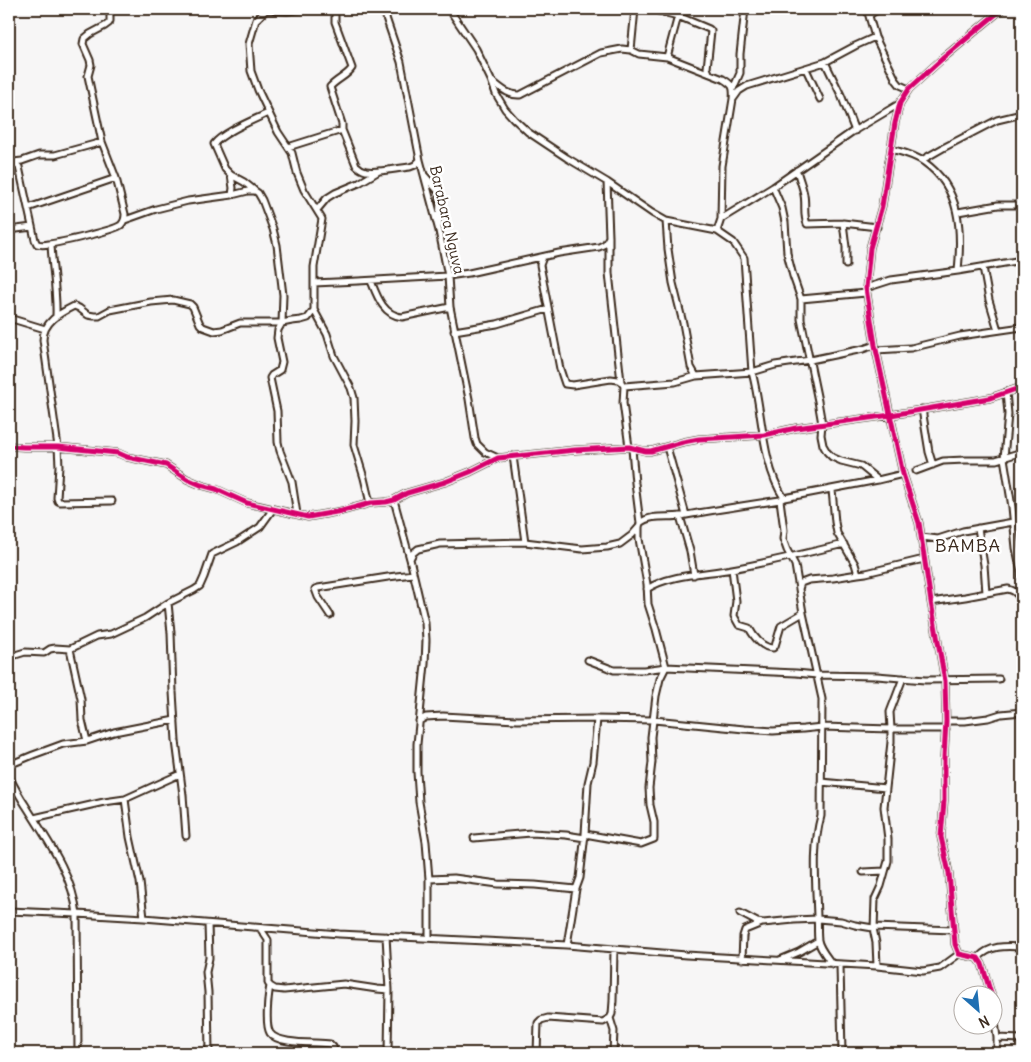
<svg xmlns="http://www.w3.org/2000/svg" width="1031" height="1062" font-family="Delius,sans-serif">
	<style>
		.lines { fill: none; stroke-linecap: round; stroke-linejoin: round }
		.street-casing { stroke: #3b2a1e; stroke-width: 9 }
		.street { stroke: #fff; stroke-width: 5 }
		.cycleway-casing { stroke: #fff; stroke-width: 8 }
		.cycleway { stroke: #d6006c; stroke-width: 5 }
		.labels { text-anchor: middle; stroke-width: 5; stroke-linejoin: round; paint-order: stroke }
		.street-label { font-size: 15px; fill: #3b2a1e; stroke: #fff }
		.quarter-label { font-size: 18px; letter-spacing: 1px; fill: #3b2a1e; stroke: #fff }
	</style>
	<rect width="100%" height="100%" fill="#f7f6f6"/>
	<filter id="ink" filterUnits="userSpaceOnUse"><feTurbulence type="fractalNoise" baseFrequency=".02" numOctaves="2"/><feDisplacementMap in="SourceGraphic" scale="10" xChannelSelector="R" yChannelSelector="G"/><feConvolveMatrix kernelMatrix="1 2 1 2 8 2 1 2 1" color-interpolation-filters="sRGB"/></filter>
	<g filter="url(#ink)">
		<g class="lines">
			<defs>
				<path id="street" d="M335,9v13l17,46c-5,8 -15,11 -22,19l12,37v6l14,35c3,3 6,5 10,6 13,2 31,-3 44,-4l5,-2 5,-5
					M383,9l18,53 19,98 19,71 9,45 2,31 19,92 6,39 2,6 8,8 13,6
					M449,9l27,40 15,31 5,14 9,15 9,10 14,13 39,26 40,24 45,31 14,8 51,10 16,11 11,16 8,114c11,40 9,91 32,126l94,-18 25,-6
					M650,9l28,7 31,13 2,2 -4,37 2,5
					M867,9l8,28 21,43 4,5 9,4
					M267,10l20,1 21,-2
					M869,15l10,-6
					M631,50l4,-41
					M667,57l11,-41
					M825,62l16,33 14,36
					M806,69l14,30
					M492,81c9,7 17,15 28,14l81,-42 21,-4 9,1 8,4 28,3 56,22c10,6 11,8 10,20l-11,67 -1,53
					M733,89l7,-16v-19l5,-45
					M734,98l5,-7 8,-5 78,-24 30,-16 20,-9
					M288,147l54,-17
					M891,149c11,3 24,6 33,13 37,26 38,68 34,109
					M9,159l5,3 5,5 16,73 2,4c4,1 7,1 12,0 10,-1 66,-14 72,-19 3,-3 4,-7 4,-11l-9,-36 -14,-36 -14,-66 3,-11 -1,-5 -7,-16 1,-5 6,-5 15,-8 4,-3 1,-2v-12
					M922,160l21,-12 54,-28 25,-6
					M14,162l8,-1 17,-6h16l47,-13
					M797,170c2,9 6,17 7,25 2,10 -1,20 3,29l36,-1 34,4
					M231,175l13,7 10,8
					M425,176l14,16 1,7 -1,26
					M607,182l2,55v36l12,109 3,4 -1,17 6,44
					M773,187l9,21 3,14 2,31 6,23 8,23v20l17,82 4,23 -1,11 2,10 4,7 5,5 9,4 20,5 17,14
					M232,195l1,-7 -2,-13 -6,-6 -11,-25c9,-12 40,-24 54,-31
					M28,208l88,-30
					M317,210l10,-12 8,-5 24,-10 20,-12
					M958,212l40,-7h24
					M125,220l31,-11 32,-8 44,-6 16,-4h7l3,2 4,7 11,29 4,16 6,50 -1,28 -4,7 -1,8 5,24 -2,8 -8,5 -2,3 7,33 1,31 2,9 12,31 5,32
					M666,221l2,28 5,34 10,40 8,44 5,9 56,-4 23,-7 35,-5 53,-11 12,-4
					M843,223l3,24v18
					M9,230l23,-3
					M717,231l4,-12 52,-32 79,-55 47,-28
					M51,244c1,24 6,48 5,71
					M543,257l-3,8 20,104 5,15 8,1 38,-6 7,1 3,2
					M983,267l6,33 9,30
					M371,281c6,15 12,34 31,36l48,-10
					M314,283l44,-2 90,-5 21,-3 90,-20 40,-6 6,-3 4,-7
					M866,288l25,-8 67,-9 64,-11
					M801,299l65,-6
					M314,310l13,24 7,22 17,32 3,10 1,23 -1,24 10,33 5,21 2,4
					M9,318l36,11
					M454,331l43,-7 51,-15
					M876,350l35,-2 49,-12 62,-9
					M624,386l51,-4 21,-6
					M1006,392l2,22 -4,44 8,49 4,41 5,24 1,12 -2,12
					M922,409l7,43 4,13
					M9,446l15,1h34l60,6 9,4 39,8 21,14 14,6 15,4 31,14 61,14 34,-6 29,-8 15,-1 8,-2 13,-7 38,-11 25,-10 28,-14 77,-8 54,-3 16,4h6l32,-9 16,-3 65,-4 32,-7 95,-13 99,-17 32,-11
					M667,447l19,68
					M632,449l3,34 5,40
					M513,456l12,86
					M916,471l27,-10 22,-1h31l26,-8
					M832,490l3,32 2,11 18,31 3,10 8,-1 58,-14
					M394,500l16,59
					M780,500l4,30 -1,9 4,11 8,15 8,48 19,86 -1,117c-9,32 -5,68 -4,101 1,7 0,16 1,23 1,8 9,17 14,24
					M112,501l-52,1 -2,-1 -1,-3 2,-32 -1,-19 -15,-107c0,-18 17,-27 31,-34l5,2 9,7 6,1h5l11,-6 41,-8 22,-2 17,4 3,3 7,17 3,3 11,4 8,-1 18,-7h42l10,-2 9,-1 7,-2 6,-8v-43l8,-48 -18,-29 -7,-17 -5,-20 -14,-21 -20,-42 -7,-19 -2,-27 7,-24 11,-11
					M680,516l10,35 4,24
					M978,528l6,37 2,28
					M922,537l16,2 25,-8 50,-9
					M732,569l4,32 -2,15 5,9 10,3c5,9 13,20 24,20l2,-2 6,-20 22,-13
					M647,589c23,-15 59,-15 85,-20 38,-7 75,-16 112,-25
					M799,589l2,-6 8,-3 24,-2 25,-4
					M931,602l34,-5 43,-8c9,2 12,8 14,17
					M168,603l3,30 2,59 3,49 7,54 3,41
					M330,615l-12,-18 -3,-8 3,-1 70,-11 25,-3
					M70,649l11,50 1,21 5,21
					M9,657l16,-5 19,1 6,-4 5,-1 15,1 27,-13 14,-2 34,-16 23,-15 26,-13 6,-4 4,-9 8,-23 25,-12 23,-15 13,-18
					M588,660l26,10h30l22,-3 130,6 21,2 60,1 48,4 74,-1
					M419,721l7,-4 17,-1 75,4 77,-1 59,1 90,9 29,2 30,-2 19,-2 69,2h55
					M946,721h19l23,-3 13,-4 21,-2
					M9,765l24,-10 30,-11 24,-3 27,-9 61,-12
					M9,776c5,10 11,21 17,30 21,34 46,67 51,108l1,139
					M821,782l65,6
					M34,818l70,-16 21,-3
					M585,834l56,10 13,-5v-17l-4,-17 -1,-17 3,-26 -1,-25 5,-41 4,-17 6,-12 -10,-38 -8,-25 -1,-20 -8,-45v-12l1,-4c11,-9 28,-5 41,-7 33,-6 66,-11 99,-16l4,-2
					M474,838l57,-5 35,2 19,3
					M863,872l22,-1
					M429,879l25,-1 44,6 37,1 41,4
					M9,911l68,3 67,4 195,16 228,11 119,10 191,11 46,5 17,-3 19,-14
					M740,913l17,9 6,1 31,-3 24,-1 23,2 14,4 18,3 3,15 1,23
					M144,918l-4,-36 -10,-45 -5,-38 55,-25
					M208,924l1,34 -3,14 2,20 1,61
					M874,927l79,3
					M260,928l8,12v43l2,3 5,3 9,1 60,-6 33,5 12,1
					M874,929l1,-30 6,-13 7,-25v-22l-4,-32 7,-65v-13l-1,-17 13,-34
					M386,936l3,54 -1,63
					M429,938v-59l-3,-37 -7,-40 -2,-30v-28l8,-80 1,-24 -1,-17 -15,-64 3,-6 5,-4 22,-5 85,-2 57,7 25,-2 13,-3 12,-9 7,-8
					M567,945l9,-56 4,-11 5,-44 3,-51 5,-21 4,-43
					M978,958c12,-13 27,-12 44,-11
					M742,959l1,-23 2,-6 17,-7
					M780,960l19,-8 19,-11
					M840,965l2,88
					M270,986c-2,10 -5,39 0,47 8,12 46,9 60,11l3,3 2,6
					M991,994l-9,-30 -4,-6 -19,-4 -4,-10 -6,-71 -8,-36 3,-36v-44l2,-36 -1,-40 -14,-79 -12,-79 -16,-49 -28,-129 -9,-57 4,-40 12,-42 13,-83 5,-20 9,-14 33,-30 60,-50
					M994,1013l3,25v15
					M610,1018l4,13 -1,22
					M997,1038l25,1
					M537,1053l1,-30 3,-3 7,-2 55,4 7,-4 2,-4 1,-13 1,-52"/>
			</defs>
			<use href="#street" class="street-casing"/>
			<use href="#street" class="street"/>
			<defs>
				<path id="cycleway" d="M9,446l15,1h34l60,6 9,4 39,8 21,14 14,6 15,4 31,14 61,14 34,-6 29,-8 15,-1 8,-2 13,-7 38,-11 25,-10 28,-14 77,-8 54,-3 16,4h6l32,-9 16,-3 65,-4 32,-7 95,-13 99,-17 32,-11
					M991,994l-9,-30 -4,-6 -19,-4 -4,-10 -6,-71 -8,-36 3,-36v-44l2,-36 -1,-40 -14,-79 -12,-79 -16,-49 -28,-129 -9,-57 4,-40 12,-42 13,-83 5,-20 9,-14 33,-30 60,-50"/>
			</defs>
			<use href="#cycleway" class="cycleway-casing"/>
			<use href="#cycleway" class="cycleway"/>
		</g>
	</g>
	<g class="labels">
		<g class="street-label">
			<text transform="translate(447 220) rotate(77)" y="5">Barabara Nguva</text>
		</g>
		<g class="quarter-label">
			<text x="968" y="552">BAMBA</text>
		</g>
	</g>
	<rect width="1031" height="1062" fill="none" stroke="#fff" stroke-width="30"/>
	<rect x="15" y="15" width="1001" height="1032" fill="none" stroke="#3b2a1e" stroke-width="2" filter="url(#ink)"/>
	<g transform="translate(978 1010) rotate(153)"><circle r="24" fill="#ffffff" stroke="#b1aaa5"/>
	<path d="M0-4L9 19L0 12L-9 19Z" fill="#1f6fb2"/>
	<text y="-8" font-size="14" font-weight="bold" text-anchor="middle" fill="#3b2a1e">N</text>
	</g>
</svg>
